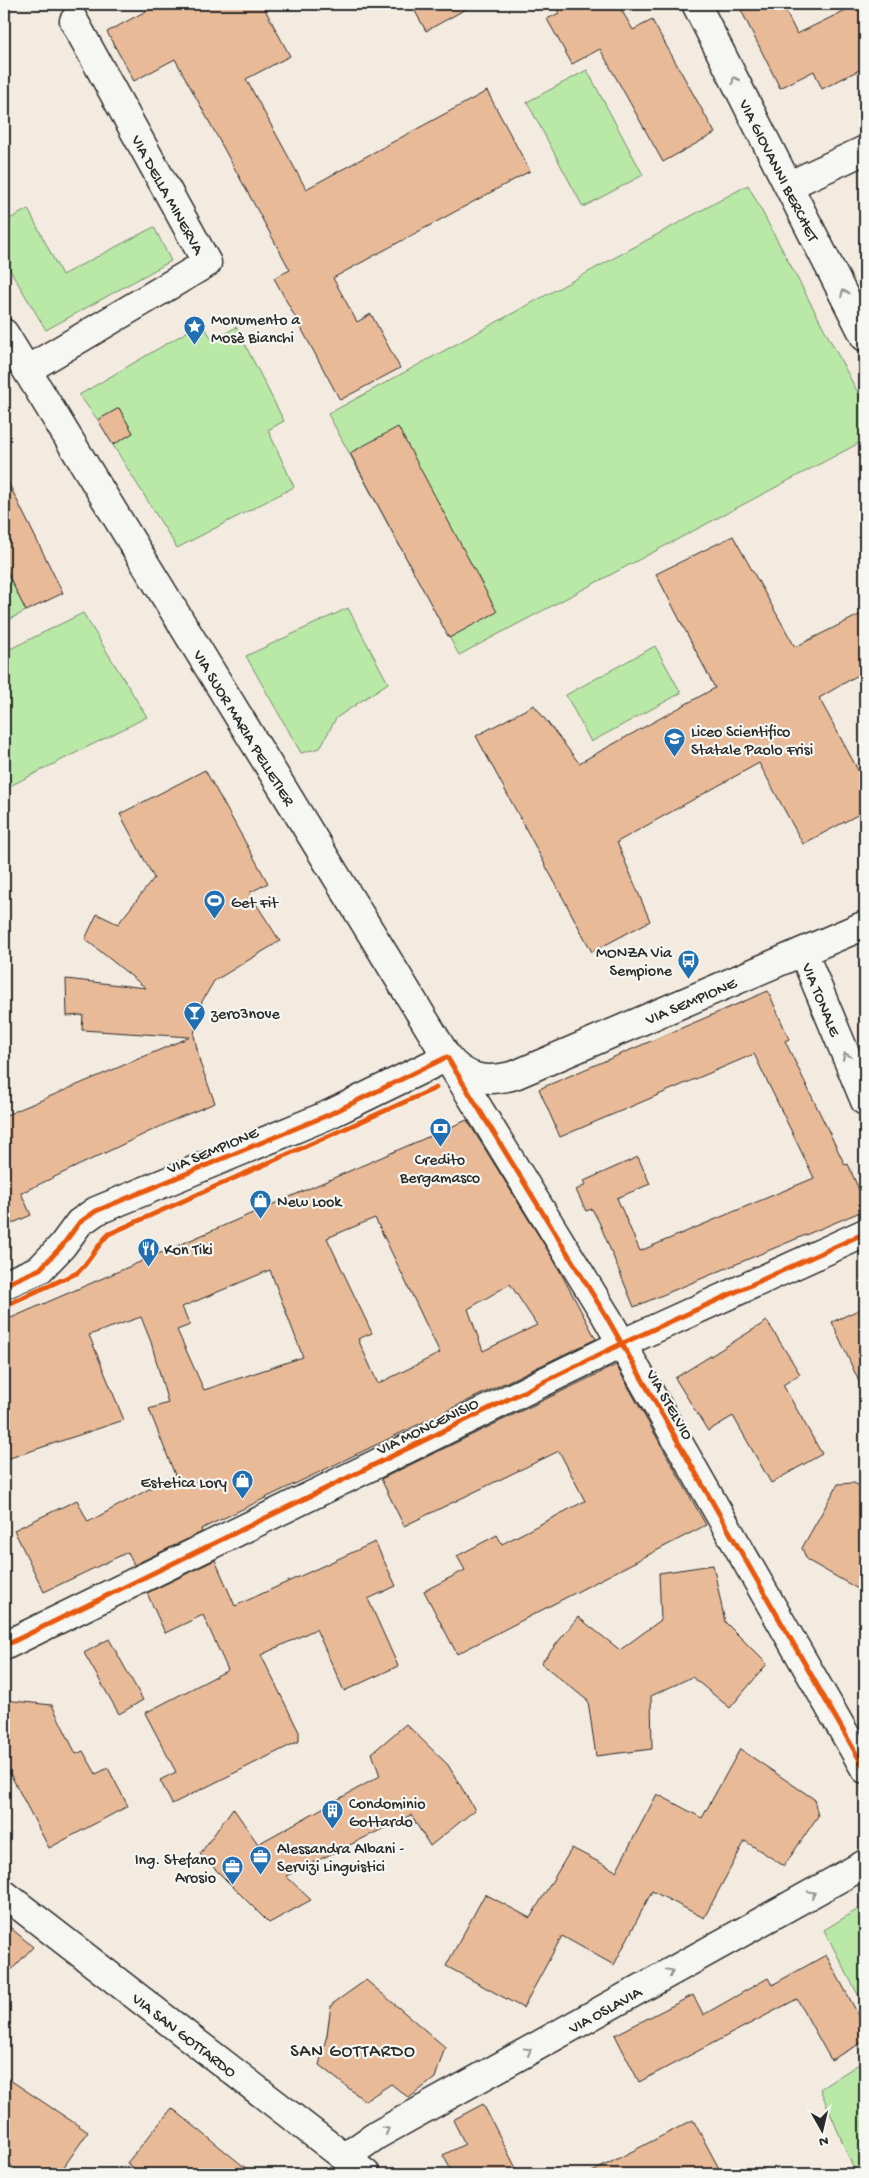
<svg xmlns="http://www.w3.org/2000/svg" width="869" height="2178" font-family="'Gochi Hand',sans-serif">
	<style>
		.green { fill: #bae9a7; stroke: #728a69 }
		.building { fill: #e8ba98; stroke: #2b2b2b; fill-rule: evenodd }
		.lines { fill: none; stroke-linecap: round; stroke-linejoin: round }
		.street-casing { stroke: #2b2b2b; stroke-width: 31 }
		.street { stroke: #f6f6f2; stroke-width: 28 }
		.cycleway-casing { stroke: #f6f6f2; stroke-width: 8 }
		.cycleway { stroke: #e8590c; stroke-width: 5 }
		.oneway { stroke: #90908e }
		.labels { text-anchor: middle; stroke-width: 4.5; stroke-linejoin: round; paint-order: stroke }
		.street-label { font-size: 16px; fill: #2b2b2b; stroke: #f6f6f2 }
		.poi-label { font-size: 16px; fill: #2b2b2b; stroke: #f6f6f2; text-anchor: start }
		.neighbourhood-label { font-size: 18px; letter-spacing: 1px; fill: #2b2b2b; stroke: #f6f6f2 }
	</style>
	<rect width="100%" height="100%" fill="#f3eae0"/>
	<filter id="ink" filterUnits="userSpaceOnUse"><feTurbulence type="fractalNoise" baseFrequency=".02" numOctaves="2"/><feDisplacementMap in="SourceGraphic" scale="10" xChannelSelector="R" yChannelSelector="G"/><feConvolveMatrix kernelMatrix="1 2 1 2 8 2 1 2 1" color-interpolation-filters="sRGB"/></filter>
	<g filter="url(#ink)">
		<path class="green" d="M587,70l56,105 -60,32 -56,-105z
			M748,185l117,221v34l-406,215 -131,-241z
			M28,209l34,66 92,-48 17,34 -125,69 -42,-70v-38z
			M202,323l11,18 23,-14 48,94 -16,9 26,57 -117,61 -64,-103 20,-12 -14,-25 -21,12 -19,-25z
			M4,566l22,45 -22,11z
			M348,608l40,75 -52,35 -16,30 -19,5 -55,-97z
			M83,613l64,104 -143,72v-137z
			M655,646l26,47 -90,49 -25,-47z
			M865,1905v103l-41,-78z
			M865,2060v114h-9l-36,-85z"/>
		<path class="building" d="M159,4h103l28,52 -44,23 60,110 181,-98 43,80 -197,107 24,44 14,-8 29,54 -60,32 -66,-122 16,-8 -115,-211 -41,22 -27,-49z
			M411,4h64l-49,27z
			M554,4h64l15,26 19,-10 63,113 -52,29 -63,-113 -28,15 -25,-45 12,-6z
			M738,4h44l15,30 61,-30h7v63l-43,22 -8,-18 -34,17z
			M119,408l14,25 -20,12 -15,-25z
			M398,427l99,185 -48,26 -99,-185z
			M4,474l59,119 -37,18 -22,-45z
			M733,536l62,111 70,-35v59l-46,27 46,85v28l-62,33 -44,-81 -142,79 33,79 -58,31 -116,-216 58,-31 45,58 136,-75 -59,-114z
			M205,770l63,113 -19,10 31,48 -66,40 -14,24 -6,30 6,28 15,40 -37,15 -157,75 10,22 -27,12v-111l186,-79 -108,-7 1,-15 -16,1 -1,-37 80,9 -61,-49 12,-25 21,10 36,-46 -34,-64z
			M768,991l21,48 -4,2 60,124 3,-1 17,40v6l-231,97 -35,-85 -7,-13 -6,2 -10,-21 10,-5 -2,-4 54,-24 12,27 -33,14 23,53 174,-73 -60,-124 -194,83 -21,-48z
			M467,1120l88,142 41,77 -395,190 1,3 -68,33 -6,-13 -84,40 -30,-62 63,-30 11,22 87,-47 -26,-66 19,-6 -17,-61 -10,-25 -52,18 35,85 -120,40v-139zM375,1218l65,135 -62,31 -20,-45 14,-6 -45,-95zM270,1270l33,87 -99,33 -27,-60 13,-5 -8,-18zM510,1284l27,41 -54,26 -15,-42z
			M865,1307v88l-33,-73z
			M767,1321l33,53 -17,11 39,69 -51,29 -38,-67 -25,15 -33,-53z
			M616,1365l90,160 -249,129 -33,-63 41,-21 -8,-14 40,-21 5,9 83,-43 -26,-50 -155,75 -23,-47z
			M854,1483l11,6v104l-58,-33 -5,-12 36,-64z
			M375,1542l21,44 -28,13 30,67 -54,25 -28,-62 -55,26 38,77v9l-127,63 -12,-24 16,-8 -31,-59 83,-43 -25,-55 -38,18 -18,-40 68,-33 20,46z
			M713,1565l12,57 42,42 -37,44 -38,-31 -41,19 1,53 -56,7 -8,-55 -47,-38 37,-46 42,33 41,-30 -2,-47z
			M109,1639l34,61 -24,14 -35,-61z
			M4,1700l48,5 24,49 7,-3 13,23 12,-6 20,38 -79,42 -45,-86z
			M406,1724l42,41 27,45 -45,36 -19,-31 -125,61 25,24 -42,23 -69,-69 33,-46 25,36 122,-68 -8,-23z
			M740,1749l74,50 4,17 -34,50 -39,-25 -41,77 -52,-27 -38,74 -52,-29 -39,72 -77,-42 39,-72 45,24 42,-70 44,23 41,-77 45,24z
			M4,1922l29,25 -29,31z
			M826,1955l39,72v14l-34,19 -34,-61 -158,83 -24,-47 78,-40 10,20 65,-37 4,7z
			M366,1980l79,67 -10,31 -26,20 -18,-14 -26,17 -46,-36 8,-30 4,-30z
			M4,2076l84,56 -29,42h-36l-19,-13z
			M483,2104l36,70h-66l-10,-19 22,-11 -12,-24z
			M172,2108l81,66h-111l-15,-11z
			M693,2120l29,54h-134z"/>
		<g class="lines">
			<defs>
				<g id="street">
					<path id="s1" d="M696,4l169,333"/>
					<path d="M790,185l75,-35"/>
					<path id="s2" d="M4,333l443,724c19,23 40,26 68,18l350,-150"/>
					<path d="M27,370l180,-107 -133,-242"/>
					<path id="s3" d="M803,952l62,149"/>
					<path d="M4,1285l36,-16 22,-23 17,-23 17,-12 232,-96 119,-58 159,259 259,453"/>
					<path d="M4,1646l617,-302 244,-111"/>
					<path id="s4" d="M4,1894l362,280"/>
					<path id="s5" d="M345,2157l32,-22 488,-271"/>
				</g>
			</defs>
			<use href="#street" class="street-casing"/>
			<use href="#street" class="street"/>
			<defs>
				<path id="cycleway" d="M4,1285l36,-16 22,-23 17,-23 17,-12 232,-96 119,-58 159,259 259,453
					M4,1306l73,-33c13,-11 19,-27 32,-39l327,-146
					M4,1646l617,-302 244,-111"/>
			</defs>
			<use href="#cycleway" class="cycleway-casing"/>
			<use href="#cycleway" class="cycleway"/>
		</g>
		<defs><path id="oneway-chevron" d="M-2-3.5L2.5 0L-2 3.5" fill="none" stroke-width="1.6" stroke-linecap="round" stroke-linejoin="round" transform="scale(1.25)"/></defs>
		<g class="oneway">
			<use href="#oneway-chevron" transform="translate(735 80) rotate(-117)"/>
			<use href="#oneway-chevron" transform="translate(844 293) rotate(-116)"/>
			<use href="#oneway-chevron" transform="translate(846 1056) rotate(-113)"/>
			<use href="#oneway-chevron" transform="translate(812 1894) rotate(-29)"/>
			<use href="#oneway-chevron" transform="translate(670 1972) rotate(-29)"/>
			<use href="#oneway-chevron" transform="translate(528 2051) rotate(-29)"/>
			<use href="#oneway-chevron" transform="translate(386 2130) rotate(-29)"/>
		</g>
	</g>
	<defs>
		<symbol id="sight-pin" viewBox="-11 -11 22 30"><path d="M0 17L-7.5 6A9.5 9.5 0 1 1 7.5 6Z" fill="#1f6fb2" stroke="#f6f6f2"/><path d="M0-6L1.8-2.2L6-1.7L2.9 1.2L3.7 5.4L0 3.3L-3.7 5.4L-2.9 1.2L-6-1.7L-1.8-2.2Z" fill="#fff"/></symbol>
		<symbol id="school-pin" viewBox="-11 -11 22 30"><path d="M0 17L-7.5 6A9.5 9.5 0 1 1 7.5 6Z" fill="#1f6fb2" stroke="#f6f6f2"/><path d="M0-5L7-2L0 1L-7-2ZM-4 1L0 2.5L4 1V4Q0 6-4 4Z" fill="#fff"/></symbol>
		<symbol id="stadium-pin" viewBox="-11 -11 22 30"><path d="M0 17L-7.5 6A9.5 9.5 0 1 1 7.5 6Z" fill="#1f6fb2" stroke="#f6f6f2"/><path d="M0-5a6.5 5 0 1 0 0 10a6.5 5 0 1 0 0-10ZM-3.5-1.8h7v3.6h-7Z" fill="#fff"/></symbol>
		<symbol id="bus-pin" viewBox="-11 -11 22 30"><path d="M0 17L-7.5 6A9.5 9.5 0 1 1 7.5 6Z" fill="#1f6fb2" stroke="#f6f6f2"/><path d="M-5-6H5V4H4V6H2V4H-2V6H-4V4H-5ZM-3.5-4V0h7V-4ZM-3.5 1.2v1.5H-2V1.2ZM2 1.2v1.5H3.5V1.2Z" fill="#fff"/></symbol>
		<symbol id="bar-pin" viewBox="-11 -11 22 30"><path d="M0 17L-7.5 6A9.5 9.5 0 1 1 7.5 6Z" fill="#1f6fb2" stroke="#f6f6f2"/><path d="M-6-5H6L.8 .8V4.5H3.5V6h-7V4.5H-.8V.8Z" fill="#fff"/></symbol>
		<symbol id="bank-pin" viewBox="-11 -11 22 30"><path d="M0 17L-7.5 6A9.5 9.5 0 1 1 7.5 6Z" fill="#1f6fb2" stroke="#f6f6f2"/><path d="M-6-4H6V4H-6ZM0-2.3a2.3 2.3 0 1 0 0 4.6a2.3 2.3 0 1 0 0-4.6Z" fill="#fff"/></symbol>
		<symbol id="shop-pin" viewBox="-11 -11 22 30"><path d="M0 17L-7.5 6A9.5 9.5 0 1 1 7.5 6Z" fill="#1f6fb2" stroke="#f6f6f2"/><path d="M-5-2.5h2.3a2.7 3.5 0 0 1 5.4 0H5L5.5 6h-11ZM-1.5-2.5h3a1.5 2.3 0 0 0-3 0Z" fill="#fff"/></symbol>
		<symbol id="restaurant-pin" viewBox="-11 -11 22 30"><path d="M0 17L-7.5 6A9.5 9.5 0 1 1 7.5 6Z" fill="#1f6fb2" stroke="#f6f6f2"/><path d="M-5-6h1v4h1v-4h1v4h1v-4h1v5L-1.5 .5V6h-2V.5L-5-1ZM5-6V6H3V1.5H1.5Q1.5-4 5-6Z" fill="#fff"/></symbol>
		<symbol id="building-pin" viewBox="-11 -11 22 30"><path d="M0 17L-7.5 6A9.5 9.5 0 1 1 7.5 6Z" fill="#1f6fb2" stroke="#f6f6f2"/><path d="M-4-6H4V6H1V3H-1V6H-4ZM-2.5-4.3h1.7v1.8h-1.7ZM.8-4.3h1.7v1.8H.8ZM-2.5-1h1.7V.8h-1.7ZM.8-1h1.7V.8H.8Z" fill="#fff"/></symbol>
		<symbol id="office-pin" viewBox="-11 -11 22 30"><path d="M0 17L-7.5 6A9.5 9.5 0 1 1 7.5 6Z" fill="#1f6fb2" stroke="#f6f6f2"/><path d="M-6-3h4V-5.5h4V-3h4V5H-6ZM-1-4.5V-3h2v-1.5ZM-6 0V1H6V0Z" fill="#fff"/></symbol>
	</defs>
	<g fill-rule="evenodd">
		<use href="#sight-pin" x="182" y="314" width="25" height="34"/>
		<use href="#school-pin" x="662" y="726" width="25" height="34"/>
		<use href="#stadium-pin" x="202" y="888" width="25" height="34"/>
		<use href="#bus-pin" x="676" y="948" width="25" height="34"/>
		<use href="#bar-pin" x="182" y="1000" width="25" height="34"/>
		<use href="#bank-pin" x="428" y="1116" width="25" height="34"/>
		<use href="#shop-pin" x="248" y="1188" width="25" height="34"/>
		<use href="#restaurant-pin" x="136" y="1236" width="25" height="34"/>
		<use href="#shop-pin" x="230" y="1468" width="25" height="34"/>
		<use href="#building-pin" x="320" y="1798" width="25" height="34"/>
		<use href="#office-pin" x="248" y="1844" width="25" height="34"/>
		<use href="#office-pin" x="220" y="1854" width="25" height="34"/>
	</g>
	<g class="labels">
		<g class="street-label">
			<text dy="6" stroke="none"><textPath href="#s1" startOffset="186">VIA GIOVANNI BERCHET</textPath></text>
			<text transform="translate(169 194) rotate(61)" y="6">VIA DELLA MINERVA</text>
			<text dy="6" stroke="none"><textPath href="#s2" startOffset="462">VIA SUOR MARIA PELLETIER</textPath></text>
			<text dy="6" stroke="none"><textPath href="#s3" startOffset="51">VIA TONALE</textPath></text>
			<text dy="6" stroke="none"><textPath href="#s2" startOffset="1115">VIA SEMPIONE</textPath></text>
			<text transform="translate(212 1149) rotate(-23)" y="6">VIA SEMPIONE</text>
			<text transform="translate(671 1404) rotate(60)" y="6">VIA STELVIO</text>
			<text transform="translate(427 1425) rotate(-26)" y="6">VIA MONCENISIO</text>
			<text dy="6" stroke="none"><textPath href="#s5" startOffset="299">VIA OSLAVIA</textPath></text>
			<text dy="6" stroke="none"><textPath href="#s4" startOffset="229">VIA SAN GOTTARDO</textPath></text>
		</g>
		<g class="poi-label">
			<text x="211" y="324">Monumento a<tspan x="211" dy="18">Mosè Bianchi</tspan></text>
			<text x="691" y="736">Liceo Scientifico<tspan x="691" dy="18">Statale Paolo Frisi</tspan></text>
			<text x="231" y="907">Get Fit</text>
			<text x="672" y="957" text-anchor="end">MONZA Via<tspan x="672" dy="18">Sempione</tspan></text>
			<text x="211" y="1018">zero3nove</text>
			<text x="440" y="1164" text-anchor="middle">Credito<tspan x="440" dy="18">Bergamasco</tspan></text>
			<text x="277" y="1206">New Look</text>
			<text x="164" y="1254">Kon Tiki</text>
			<text x="227" y="1487" text-anchor="end">Estetica Lory</text>
			<text x="349" y="1808">Condominio<tspan x="349" dy="18">Gottardo</tspan></text>
			<text x="277" y="1853">Alessandra Albani -<tspan x="277" dy="18">Servizi Linguistici</tspan></text>
			<text x="216" y="1864" text-anchor="end">Ing. Stefano<tspan x="216" dy="18">Arosio</tspan></text>
		</g>
		<g class="neighbourhood-label">
			<text x="353" y="2056">SAN GOTTARDO</text>
		</g>
	</g>
	<rect width="869" height="2178" fill="none" stroke="#f6f6f2" stroke-width="20"/>
	<rect x="10" y="10" width="849" height="2158" fill="none" stroke="#2b2b2b" stroke-width="2" filter="url(#ink)"/>
	<g transform="translate(822 2130) rotate(172)" stroke="#f6f6f2" stroke-width="4" paint-order="stroke">
	<path d="M0-4L9 19L0 12L-9 19Z" fill="#2b2b2b"/>
	<text y="-8" font-size="14" font-weight="bold" text-anchor="middle" fill="#2b2b2b">N</text>
	</g>
</svg>
